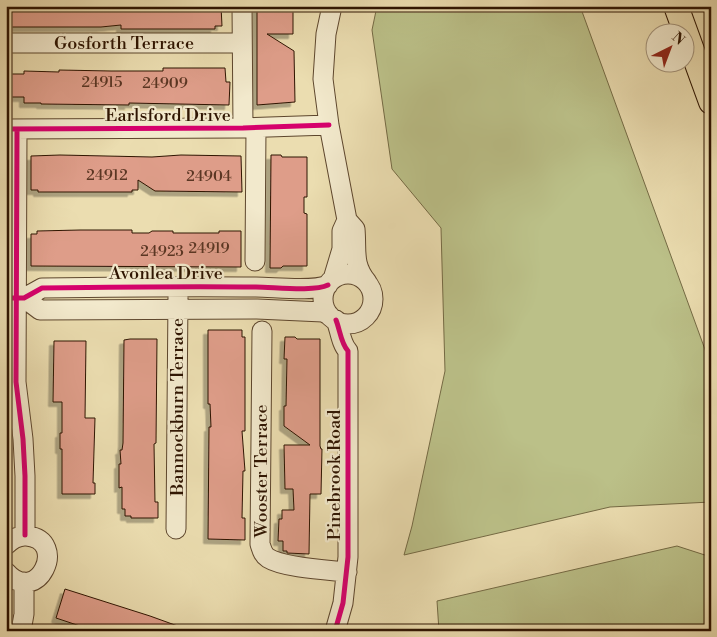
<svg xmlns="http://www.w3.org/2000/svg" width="717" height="637" font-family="'Libre Bodoni',serif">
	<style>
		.green { fill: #bbc088; stroke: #746a44 }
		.building { fill: #de9d89; stroke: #2e1401; filter: url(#shadow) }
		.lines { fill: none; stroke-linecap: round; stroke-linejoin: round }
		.minor-casing { stroke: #5d462d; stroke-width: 21 }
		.major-casing { stroke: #2e1401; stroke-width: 26 }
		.minor { stroke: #f2e9cc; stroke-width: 19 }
		.major { stroke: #ebddb0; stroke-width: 24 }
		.cycleway-casing { stroke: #f2e9cc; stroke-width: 8 }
		.cycleway { stroke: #d6006c; stroke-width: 5 }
		.labels { text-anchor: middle; stroke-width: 4.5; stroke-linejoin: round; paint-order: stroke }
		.number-label { font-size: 15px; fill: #5a3623 }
		.street-label { font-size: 18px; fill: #2e1401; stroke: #f2e9cc }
	</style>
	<defs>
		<filter id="shadow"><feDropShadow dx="-4.5" dy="4.5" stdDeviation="0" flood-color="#0004"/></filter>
	</defs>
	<rect width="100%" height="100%" fill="#ebddb0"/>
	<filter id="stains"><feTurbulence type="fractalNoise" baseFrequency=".004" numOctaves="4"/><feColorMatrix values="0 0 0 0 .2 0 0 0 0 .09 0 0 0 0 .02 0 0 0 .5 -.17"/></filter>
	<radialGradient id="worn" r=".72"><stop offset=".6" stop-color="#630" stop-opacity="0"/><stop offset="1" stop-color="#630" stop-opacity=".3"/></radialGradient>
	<path class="green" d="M377,6h203l131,360v136l-101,5 -206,48 8,-29 33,-155 -4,-143 -49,-59 -20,-139z
		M677,546l34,11v74h-272l-2,-30z"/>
	<path class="building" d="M6,6h215l1,20h-7v3h-94v-4l-20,2h-95z
		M257,6h36v28h-26l27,17 1,51 -38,3z
		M163,68h62l1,14h4l-1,23 -100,-2v2l-88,-1v-1h-17v-6h-18v-23h18v-3l35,1v-2l52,1h52z
		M60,155l92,2 29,-2 60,1 1,36 -87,-1 -17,-11v10h-6v2h-94v-2h-7v-34z
		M271,155h10l1,2h25v40h-3v16l3,1v52h-24l-2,2h-11z
		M80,230h52v3h17l3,-2h21v2h46v-2h22v36l-210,-1v-32h6v-3z
		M208,330h34v7h3v94h-3l3,40h-2l-1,47h3v22l-37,-1 1,-112h2l-1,-23h-2z
		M285,337h10l2,2h23v107l1,3h1l-1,45h-11l-1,60 -22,-1v-2h-4v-10h-5l1,-22h3v-9h12l-1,-21h-8l-1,-44h26l-26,-19v-20h2l1,-47h-3z
		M130,339h27l-1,104 -2,1 1,58h3v16h-27v-2h-6v-7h-3v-22l-3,1v-24h2l-1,-14h2l1,-7 1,-103z
		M54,341h32l-1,77h10l-2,65h2v11h-33v-45h-2v-16h2v-31h-9z
		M65,589l85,27 36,13v2h-91l-39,-13z"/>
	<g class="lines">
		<defs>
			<path id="minor" d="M242,6l1,122
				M332,6l-6,28 -3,45 6,46 18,95 -5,11v18l-9,30
				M6,43h235
				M6,129l237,-1 86,-3
				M17,129l-1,253 7,57 2,37v59
				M347,220l8,9c2,21 -3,35 12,53
				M255,261l1,-133
				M323 299a25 25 0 1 1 50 0a25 25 0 1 1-50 0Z
				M6,298h18l18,-10c71,-1 142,-2 214,-1 18,0 58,5 72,-2
				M24,298l16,12 217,-1 66,3 6,3
				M262,331l-2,213c2,6 3,11 8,14 16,10 60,12 79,14
				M176,529l2,-232
				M6,545c6,-6 12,-10 21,-9 42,4 11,72 -21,36
				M21,631l3,-17v-32
				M335,631l8,-28 5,-46v-206c-7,-7 -8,-21 -12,-31"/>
			<path id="major" d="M676,6l35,96"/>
		</defs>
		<use href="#minor" class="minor-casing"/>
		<use href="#major" class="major-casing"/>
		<use href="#minor" class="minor"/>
		<use href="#major" class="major"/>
		<defs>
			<path id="cycleway" d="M6,129l237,-1 86,-3
				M17,129l-1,253 7,57 2,37v59
				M6,298h18l18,-10c71,-1 142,-2 214,-1 18,0 58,5 72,-2
				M335,631l8,-28 5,-46v-206c-7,-7 -8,-21 -12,-31"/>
		</defs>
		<use href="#cycleway" class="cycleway-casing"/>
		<use href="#cycleway" class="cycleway"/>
	</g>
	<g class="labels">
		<g class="number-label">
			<text x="102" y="87">24915</text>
			<text x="165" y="88">24909</text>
			<text x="107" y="180">24912</text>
			<text x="209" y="181">24904</text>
			<text x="209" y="253">24919</text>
			<text x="162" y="256">24923</text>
		</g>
		<g class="street-label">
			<text x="124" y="49">Gosforth Terrace</text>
			<text x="168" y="121">Earlsford Drive</text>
			<text x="166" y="279">Avonlea Drive</text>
			<text transform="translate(177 407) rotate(-90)" y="6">Bannockburn Terrace</text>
			<text transform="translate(261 471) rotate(-90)" y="6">Wooster Terrace</text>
			<text transform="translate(334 475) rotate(-90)" y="6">Pinebrook Road</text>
		</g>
	</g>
	<rect width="717" height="637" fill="none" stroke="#ebddb0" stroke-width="25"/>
	<rect x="8" y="8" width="702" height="622" fill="none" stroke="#2e1401" stroke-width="2.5"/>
	<rect x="12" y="12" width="692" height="612" fill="none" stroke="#2e1401"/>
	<g transform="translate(670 48) rotate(42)"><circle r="24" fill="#f2e9cc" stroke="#a4947b"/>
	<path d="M0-4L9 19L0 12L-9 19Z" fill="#8f2418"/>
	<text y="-8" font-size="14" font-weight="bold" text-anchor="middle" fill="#2e1401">N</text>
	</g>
	<rect width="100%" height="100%" filter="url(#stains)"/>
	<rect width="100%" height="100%" fill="url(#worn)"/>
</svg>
